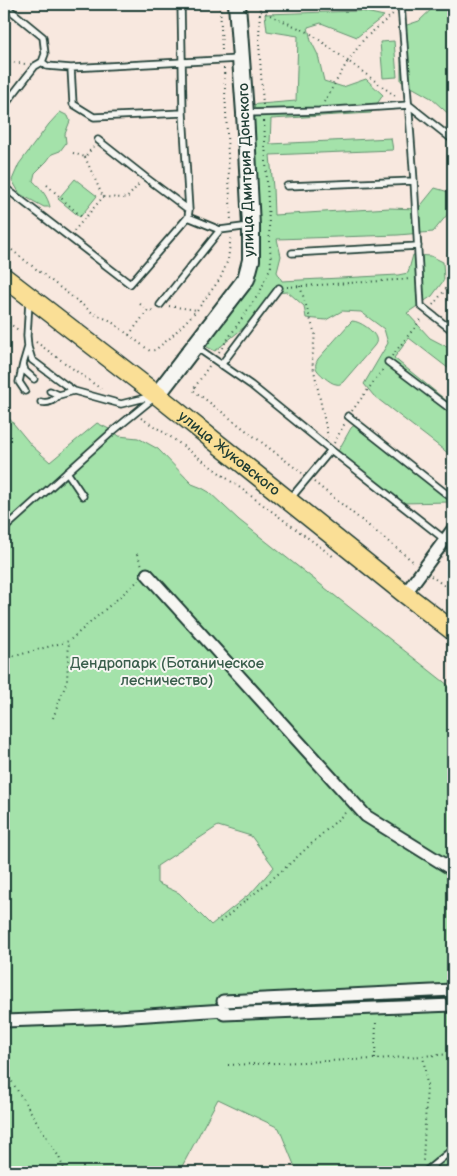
<svg xmlns="http://www.w3.org/2000/svg" width="457" height="1176" font-family="'Balsamiq Sans',sans-serif">
	<style>
		.green { fill: #a4e2aa; stroke: #62906f; fill-rule: evenodd }
		.lines { fill: none; stroke-linecap: round; stroke-linejoin: round }
		.lane-casing { stroke: #1f3d34; stroke-width: 9 }
		.street-casing { stroke: #1f3d34; stroke-width: 15 }
		.secondary-casing { stroke: #1f3d34; stroke-width: 20 }
		.primary-casing { stroke: #1f3d34; stroke-width: 21 }
		.path { stroke: #1f3d34; stroke-width: 2; stroke-dasharray: 1 4; stroke-linecap: butt }
		.lane { stroke: #f6f6f2; stroke-width: 5.5 }
		.street { stroke: #f6f6f2; stroke-width: 11 }
		.secondary { stroke: #f6f6f2; stroke-width: 16 }
		.primary { stroke: #fadf96; stroke-width: 18 }
		.labels { text-anchor: middle; stroke-width: 4; stroke-linejoin: round; paint-order: stroke }
		.street-label { font-size: 15px; fill: #1f3d34; stroke: #f6f6f2 }
		.park-label { font-size: 15px; fill: #3a5e4c; stroke: #f6f6f2 }
	</style>
	<rect width="100%" height="100%" fill="#f8e8df"/>
	<filter id="ink" filterUnits="userSpaceOnUse"><feTurbulence type="fractalNoise" baseFrequency=".02" numOctaves="2"/><feDisplacementMap in="SourceGraphic" scale="10" xChannelSelector="R" yChannelSelector="G"/><feConvolveMatrix kernelMatrix="1 2 1 2 8 2 1 2 1" color-interpolation-filters="sRGB"/></filter>
	<g filter="url(#ink)">
		<path class="green" d="M437,4h16v114l-22,-20 -30,-17v-54l18,-6z
			M361,11l23,5 -27,21 -36,-14 -13,4 3,14 7,14 6,26 19,6 23,-8 17,16 -12,18 -100,6 -1,25 121,-6 2,12 -123,5 3,33 1,27 116,-7 28,1 17,-21 17,5 -5,22 -14,17 -35,3 -121,4 4,17 -4,16 5,9 116,-6 10,-2 5,-18 18,1 12,6 1,18 -12,16 -25,17 23,25 23,12v22l-44,-34 -15,20 59,48v51l-79,-61 -10,-12 24,-41 -4,-14 -23,-17 -19,-1 -16,9 -20,-2 -2,-12 -16,-14 -16,1 -24,31 -33,27 -10,-5 45,-67 -2,-174 48,-4 2,-65 -31,-5 -2,-17z
			M394,41l3,36 -14,1 -3,-36z
			M60,112l8,4 2,5 -5,13 1,9 -6,8 -8,3 -5,7 -12,12 -2,8c8,7 15,16 17,26h-6l-24,-13 -8,-14 7,-16 30,-40z
			M75,179l22,17 -17,21 -22,-18z
			M352,321c8,0 22,10 24,17 1,4 0,5 -2,8l-31,36c-3,2 -3,3 -7,2 -5,0 -19,-12 -20,-16 -1,-4 0,-5 2,-9l31,-35z
			M4,412l28,34 18,16 47,-39 16,8 6,5 19,2 20,11 34,35 10,4 7,4 30,28 214,169v483h-156l-18,-44 -61,-29 -39,73h-175zM218,826l33,10 23,31 -22,25 -41,33 -32,-32 -22,-10v-17z
			M357,423l92,71 4,-6v19l-4,-5 -46,1 -66,-50 14,-25z"/>
		<g class="lines">
			<defs>
				<path id="lane" d="M401,4l13,177 7,125 32,25
					M4,5l39,32 2,17 -3,8 -7,4 -31,40
					M42,62l5,4 24,2 168,-9
					M71,68l2,36 21,13 89,-4
					M247,113l72,-2 90,-6 44,35
					M98,140l47,37 44,33
					M287,186l127,-5
					M4,187l126,97 58,-67 1,-7 -6,-97 -2,-109
					M188,217l32,13 30,-4
					M292,253l126,-7
					M29,301l-2,35 1,11 4,13 32,24 10,7 47,13 32,-8
					M160,305l60,-75
					M28,347l-5,17 2,7 9,8
					M196,347l55,38 80,65 122,96
					M388,362l65,49
					M23,364l-4,18 6,9
					M221,365l58,-77
					M50,391l9,4 15,-4
					M41,402c8,2 13,-2 18,-7
					M348,416l105,83
					M67,472l16,24
					M290,499l41,-49
					M4,529l109,-98 43,-35
					M425,1172l28,-23"/>
				<path id="street" d="M147,574l219,242 87,54
					M405,594l48,-65
					M223,1001l230,-11
					M224,1014l229,-9
					M4,1021l114,-4 106,-7"/>
				<path id="secondary" d="M157,395l89,-116 5,-19v-34l-6,-113 -8,-109"/>
				<g id="primary">
					<path id="s1" d="M4,277l153,118 248,199 48,37"/>
				</g>
			</defs>
			<use href="#lane" class="lane-casing"/>
			<use href="#street" class="street-casing"/>
			<use href="#secondary" class="secondary-casing"/>
			<use href="#primary" class="primary-casing"/>
			<path class="path" d="M220,4l2,47
				M260,4l-1,38 4,63
				M261,11l49,22 38,28 16,-22 30,-26
				M4,61l21,3
				M224,68l7,153
				M324,102l24,-41 50,37
				M73,153l12,4 8,-10
				M85,157l18,40
				M47,185l37,34
				M74,231l29,-34 24,1 13,-15
				M4,244l90,70 15,6 41,31 5,-1 15,-12 27,-28 23,-31 8,-19 3,-25
				M300,286l15,48 -3,27 16,76
				M287,287l125,-8
				M140,304l8,6
				M433,305l20,-25
				M169,306l28,4
				M4,320l16,11
				M129,335l19,-25 6,2 1,-1
				M36,342l65,47
				M219,352l41,-60 11,-26 -7,-146
				M392,356l31,-39
				M209,366l-16,24 109,83
				M352,411l32,-43
				M141,418l27,17 166,122
				M334,443l11,-20
				M314,482l101,81
				M137,554l5,11
				M431,576l22,16
				M4,659l65,-18 70,-61
				M53,718l14,-37 2,-40
				M220,922l64,-53 62,-57
				M423,1055l4,30 -4,76 1,2
				M375,1059l1,-40
				M228,1065l147,-6 78,-5
				M4,1069l55,88 6,15"/>
			<use href="#lane" class="lane"/>
			<use href="#street" class="street"/>
			<use href="#secondary" class="secondary"/>
			<use href="#primary" class="primary"/>
		</g>
	</g>
	<g class="labels">
		<g class="street-label">
			<text transform="translate(246 170) rotate(-92)" y="5">улица Дмитрия Донского</text>
			<text dy="5" stroke="none"><textPath href="#s1" startOffset="286">улица Жуковского</textPath></text>
		</g>
		<g class="park-label">
			<text x="167" y="668">Дендропарк (Ботаническое<tspan x="167" dy="17">лесничество)</tspan></text>
		</g>
	</g>
	<rect width="457" height="1176" fill="none" stroke="#f6f6f2" stroke-width="20"/>
	<rect x="10" y="10" width="437" height="1156" fill="none" stroke="#1f3d34" stroke-width="2" filter="url(#ink)"/>
</svg>
